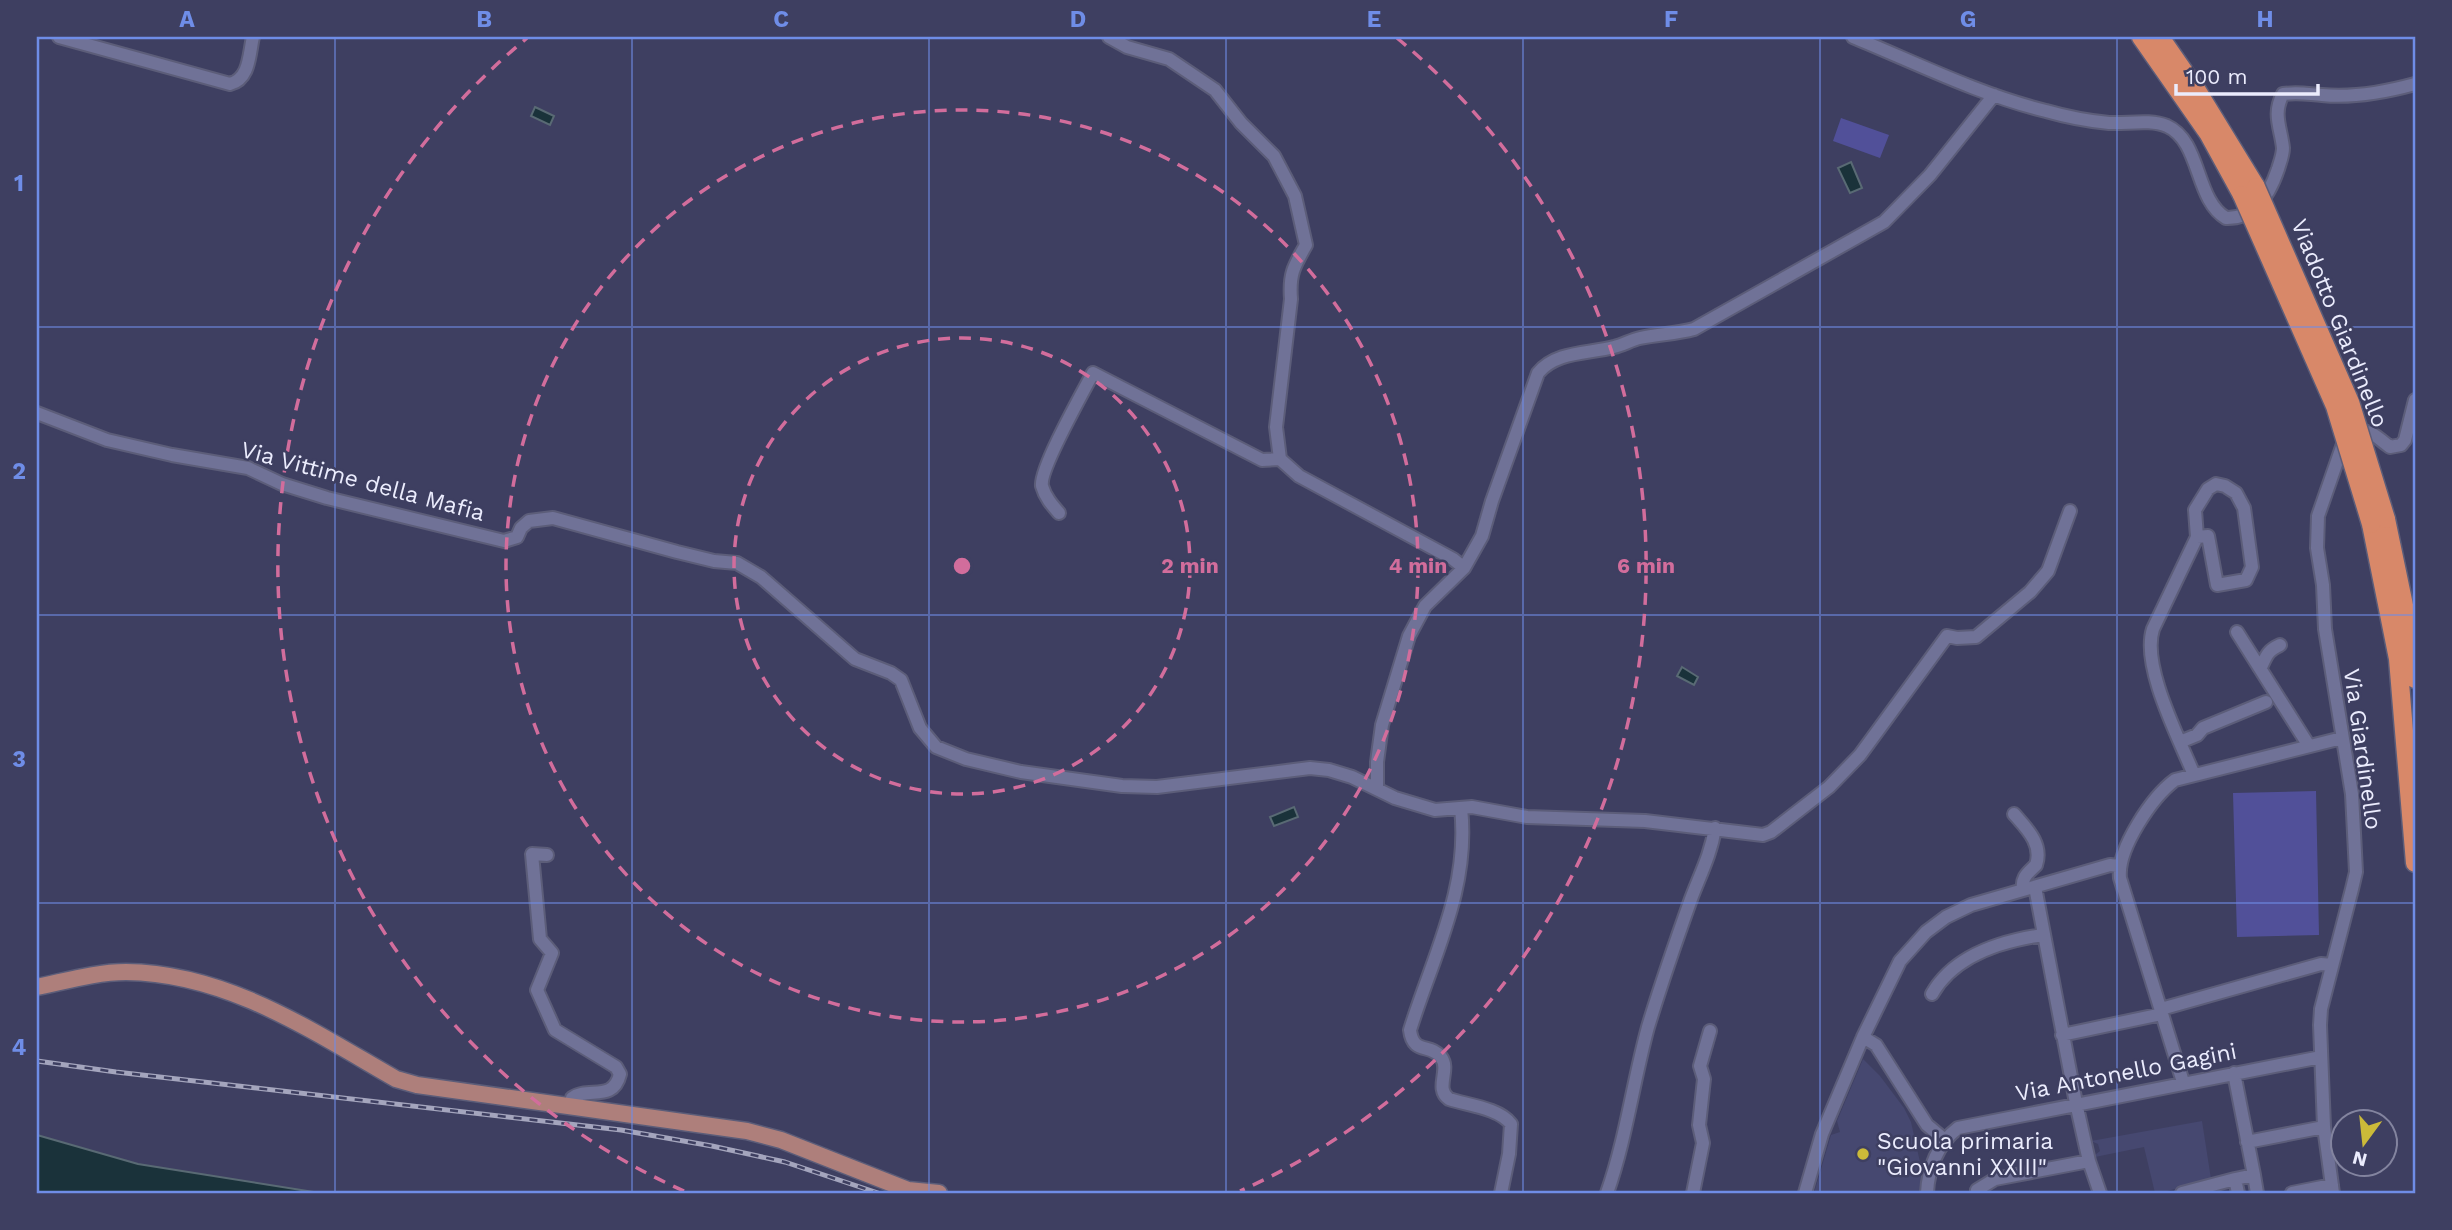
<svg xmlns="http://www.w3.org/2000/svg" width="2452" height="1230" font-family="'Work Sans',sans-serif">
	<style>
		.built { fill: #464870 }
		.green { fill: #515099 }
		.water { fill: #1a323a; stroke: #596a74; stroke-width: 2 }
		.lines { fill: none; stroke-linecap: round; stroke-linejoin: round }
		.minor-casing { stroke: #5c5d79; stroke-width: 16 }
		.major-casing { stroke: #5c5d79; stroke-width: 19 }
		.highway-casing { stroke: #5c5d79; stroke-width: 21 }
		.minor { stroke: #707297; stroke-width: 12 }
		.major { stroke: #ae7f7b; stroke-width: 16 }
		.highway { stroke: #d88869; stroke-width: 18 }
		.rail-casing { stroke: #a4a5bd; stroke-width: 5 }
		.rail { stroke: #3e3f61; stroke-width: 2.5; stroke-dasharray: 8; stroke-linecap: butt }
		.highway-bridge-casing { stroke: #5c5d79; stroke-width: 21; stroke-linecap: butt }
		.highway-bridge { stroke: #d88869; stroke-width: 18 }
		.grid { fill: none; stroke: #6f8de7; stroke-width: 2; stroke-opacity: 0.55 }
		.ring { fill: none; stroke: #d26d9c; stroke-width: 3.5; stroke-dasharray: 12 9 }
		.poi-dot { fill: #cbba39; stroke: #3e3f61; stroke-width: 2.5 }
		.labels { text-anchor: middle; stroke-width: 5; stroke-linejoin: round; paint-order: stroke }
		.street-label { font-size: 23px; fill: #ebecfd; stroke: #3e3f61 }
		.poi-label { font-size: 23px; fill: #ebecfd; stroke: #3e3f61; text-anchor: start }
		.centre { fill: #d26d9c; stroke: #3e3f61; stroke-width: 3.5 }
		.ring-label { font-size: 21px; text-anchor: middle; font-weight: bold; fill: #d26d9c; stroke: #3e3f61; stroke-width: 5; stroke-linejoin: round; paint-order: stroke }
		.neatline { fill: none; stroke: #6f8de7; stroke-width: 2.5 }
		.grid-label { font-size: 23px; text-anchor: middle; font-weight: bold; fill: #6f8de7 }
	</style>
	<rect width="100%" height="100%" fill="#3e3f61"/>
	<path class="built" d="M1863,1059l17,17 24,32 7,14 11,49 -2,22h-106l17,-58 9,-3 -3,-11z
		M2202,1121l9,58 -51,14h-5l-11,-46 -49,10v-2l5,-4 -2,-7 -7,-3z"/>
	<path class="green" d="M1841,118l48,17 -9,23 -47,-17z
		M2316,791l3,144 -82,2 -4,-144z"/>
	<path class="water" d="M535,107l19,9 -4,9 -19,-9z
		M1851,162l11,26 -12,5 -12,-25z
		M1682,667l16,10 -4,8 -17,-9z
		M1294,807l4,10 -24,9 -4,-9z
		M37,1135l101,29 182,29h-283z"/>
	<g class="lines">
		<defs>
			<path id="minor" d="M59,37l171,47c20,-5 19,-30 23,-47
				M1109,37l18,10 42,12 46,31 26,33 33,33 21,40 11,49c-12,21 -17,29 -15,54l-15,128 4,32
				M1853,37c63,26 127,58 193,74 21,6 42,10 63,12 19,1 41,-4 58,3 34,15 28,74 59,92 29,1 44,-25 52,-49 2,-7 5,-14 5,-21 -2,-20 -11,-34 0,-54 16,-2 24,0 39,1 30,3 64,-3 93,-11
				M37,413l70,27 65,15 76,13 34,16 45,14 177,43 13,-4 4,-9 8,-7 24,-3 124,34 37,9 23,2 24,14 94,82 36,14 10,7 19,48 16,19 30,12 55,13 101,14 35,1 153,-19 19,2 23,7 43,21 40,12 37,-3 55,10 118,4 118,14 8,-3 58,-45 31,-32 87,-119 10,2 19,-1 54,-45 18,-21 22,-60
				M1059,513c-7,-8 -14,-16 -17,-27 -3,-16 41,-94 51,-113l169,87 18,-1 19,17 154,83 11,9
				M2237,632l72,114
				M2259,667l3,-2c5,-11 7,-15 18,-20
				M2180,742l17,-7 6,-7 63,-26
				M2194,775c-15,-37 -53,-109 -41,-146l44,-92 -2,-27 13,-21 8,-5 9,2 11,7 8,15 8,59 -6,13 -29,5 -9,-49 -11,1
				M1377,788v-26l5,-37 27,-89 16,-30 39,-38 18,-32 10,-35 46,-128c18,-22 50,-19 76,-26 9,-2 17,-7 26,-9 18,-4 36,-4 54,-9l190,-107 46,-47 64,-80
				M1461,808c9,80 -28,148 -51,222 3,25 20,13 31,27 10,13 -7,31 8,42 18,6 50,9 62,25l-2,30 -8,39
				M2014,814c13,15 29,30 22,51 -8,8 -15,12 -13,25
				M547,855l-15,-1 8,85 12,14 -15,37 18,40 61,37 4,7c-7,29 -32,12 -48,24l-1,9
				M2035,887l41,216 13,58 11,32
				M1932,994c22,-39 69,-53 111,-59
				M2161,1009l160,-45 11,1
				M2062,1035l100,-21
				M1863,1037l13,8 51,80 18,15
				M2234,1073l20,102 -19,4 3,14
				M2183,1082l-63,-204c-3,-29 32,-81 55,-98l167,-42
				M2247,1142l77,-15
				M2254,1175l3,18
				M1977,1190l18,-11 94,-18
				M1607,1193c19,-54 26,-111 41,-166 13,-43 28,-86 43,-128 9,-24 20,-45 24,-71
				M1693,1193l10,-50 -4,-18 5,-46 -4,-13 10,-35
				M1805,1193l17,-59 41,-97 37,-76 26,-29 20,-15 25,-12 139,-40 9,1
				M1927,1193c1,-24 11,-50 31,-65l363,-71
				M2182,1193l53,-14
				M2292,1193l40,-8
				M2333,1193l-9,-66 -4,-102 1,-16 31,-120 4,-17 -4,-78 -27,-165 -2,-44 -6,-37 1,-32 25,-72 7,-10c22,-7 24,2 40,13l11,-2 4,-5 10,-40"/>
			<path id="major" d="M37,987c29,-6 59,-15 89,-15 101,1 186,59 270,107l21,6 330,46 34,9 127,50 31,3"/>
			<path id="highway" d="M2141,37l67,96 34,62
				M2160,37l36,52 60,98
				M2386,519l24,115 5,45
				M2371,524l27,135 17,204"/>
		</defs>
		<use href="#minor" class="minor-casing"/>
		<use href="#major" class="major-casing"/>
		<use href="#highway" class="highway-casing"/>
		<use href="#minor" class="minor"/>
		<use href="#major" class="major"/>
		<use href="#highway" class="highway"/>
		<defs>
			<path id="rail" d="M37,1061l79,11 505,58 91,16 73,16 93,31"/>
		</defs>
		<use href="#rail" class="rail-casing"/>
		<use href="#rail" class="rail"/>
		<defs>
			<path id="highway-bridge" d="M2256,187l94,215 36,117
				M2242,195l93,211 36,118"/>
		</defs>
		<use href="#highway-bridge" class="highway-bridge-casing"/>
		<use href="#highway-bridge" class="highway-bridge"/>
	</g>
	<path class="grid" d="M335,37v1156M632,37v1156M929,37v1156M1226,37v1156M1523,37v1156M1820,37v1156M2117,37v1156M37,327h2378M37,615h2378M37,903h2378"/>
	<g class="ring">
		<circle cx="962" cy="566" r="228"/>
		<circle cx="962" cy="566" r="456"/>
		<path d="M684 1191A684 684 0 0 1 527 38M1397 38A684 684 0 0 1 1240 1191"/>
	</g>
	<circle class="poi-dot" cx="1863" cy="1154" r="7"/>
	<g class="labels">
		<g class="street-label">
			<text transform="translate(2340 323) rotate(68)" y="8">Viadotto Giardinello</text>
			<text transform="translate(363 481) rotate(15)" y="8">Via Vittime della Mafia</text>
			<text transform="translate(2363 749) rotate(82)" y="8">Via Giardinello</text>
			<text transform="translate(2126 1072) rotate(-11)" y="8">Via Antonello Gagini</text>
		</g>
		<g class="poi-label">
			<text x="1877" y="1149">Scuola primaria<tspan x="1877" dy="26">"Giovanni XXIII"</tspan></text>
		</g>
	</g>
	<circle cx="962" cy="566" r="10" class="centre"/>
	<g class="ring-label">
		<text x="1190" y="573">2 min</text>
		<text x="1418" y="573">4 min</text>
		<text x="1646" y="573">6 min</text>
	</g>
	<rect width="2452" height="1230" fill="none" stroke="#3e3f61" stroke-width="77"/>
	<g transform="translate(2364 1143) rotate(195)"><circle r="33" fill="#3e3f61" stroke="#83849f" stroke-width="2"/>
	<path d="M0-5L12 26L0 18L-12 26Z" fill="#cbba39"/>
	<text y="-10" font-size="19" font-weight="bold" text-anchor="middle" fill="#ebecfd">N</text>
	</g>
	<path d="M2176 84v10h142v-10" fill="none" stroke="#ebecfd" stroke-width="3.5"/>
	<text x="2186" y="84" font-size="21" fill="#ebecfd" stroke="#3e3f61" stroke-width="5" paint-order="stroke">100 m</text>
	<rect x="38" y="38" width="2376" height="1154" class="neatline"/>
	<g class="grid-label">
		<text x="187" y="27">A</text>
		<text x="484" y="27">B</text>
		<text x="781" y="27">C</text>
		<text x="1078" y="27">D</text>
		<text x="1374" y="27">E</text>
		<text x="1671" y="27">F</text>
		<text x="1968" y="27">G</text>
		<text x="2265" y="27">H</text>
		<text x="19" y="191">1</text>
		<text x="19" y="479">2</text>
		<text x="19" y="767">3</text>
		<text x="19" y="1055">4</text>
	</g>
</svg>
